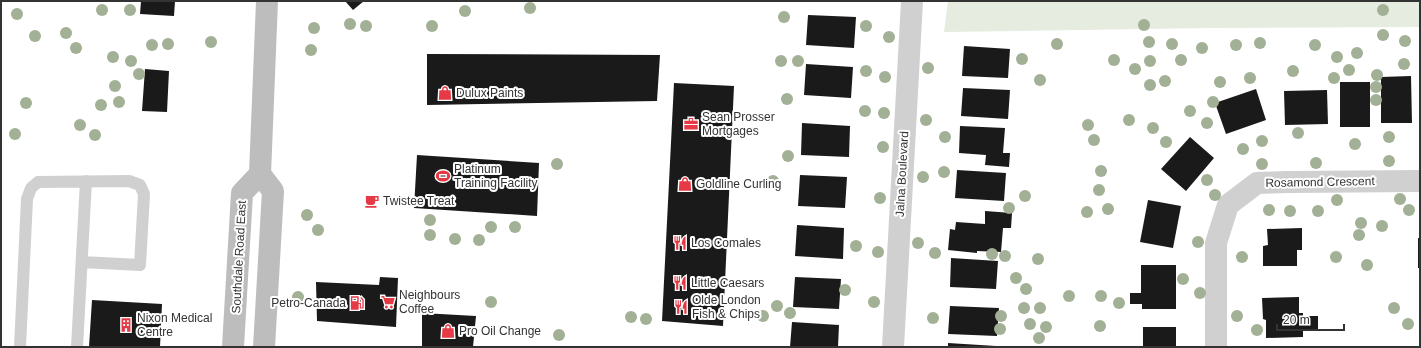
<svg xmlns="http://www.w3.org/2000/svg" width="1421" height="348" font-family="Helvetica,sans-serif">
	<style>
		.green { fill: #e6ecdf }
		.building { fill: #1a1a1a }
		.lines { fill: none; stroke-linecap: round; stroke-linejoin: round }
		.service { stroke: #d0d0d0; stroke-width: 12 }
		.minor { stroke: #d0d0d0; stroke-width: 22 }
		.tertiary { stroke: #d0d0d0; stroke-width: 22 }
		.secondary { stroke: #bdbdbd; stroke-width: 22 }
		.tree { fill: #a2b095 }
		.labels { text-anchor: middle; stroke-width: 4; stroke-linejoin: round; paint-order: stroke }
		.poi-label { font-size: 12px; fill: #333; stroke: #fff; text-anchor: start }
		.street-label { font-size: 12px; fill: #333; stroke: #fff }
	</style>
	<rect width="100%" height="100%" fill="#fff"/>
	<path class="green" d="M948,1h472v26l-211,1 -265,4z"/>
	<path class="building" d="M141,1h34l-1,15 -34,-2z
		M345,1h19l-11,9z
		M808,15l48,2 -2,31 -48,-3z
		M964,46l46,3 -2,29 -46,-2z
		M427,54l233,1 -3,46 -230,4z
		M806,64l47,3 -2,31 -47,-3z
		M145,69l24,2 -2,41 -25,-1z
		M1411,76l1,47h-31v-46z
		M1340,82h30v45h-30z
		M674,83l60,3 -11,240 -61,-5z
		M963,88l47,2 -2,29 -47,-3z
		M1256,89l10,31 -40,14 -11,-31z
		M1327,90l1,34 -43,1 -1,-34z
		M802,123l48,3 -1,31 -48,-2z
		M960,126l45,2 -2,25h7l-1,14 -24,-2 1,-10 -27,-2z
		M1190,137l24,21 -28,33 -25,-22z
		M417,155l122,8 -2,53 -123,-8z
		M957,170l49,3 -2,28 -49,-3z
		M800,175l47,2 -2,31 -47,-2z
		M1148,200l33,6 -8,42 -33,-6z
		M985,211l27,2 -1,15h-8l-2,24 -24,-1v2l-29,-3 2,-21 5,1 1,-8 29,2z
		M797,225l47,3 -1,31 -48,-3z
		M1302,228v22h-5v16h-34v-20l5,-1 -1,-16z
		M1418,238h2v30h-2z
		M951,258l47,3 -2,28 -46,-2z
		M1141,265h35v44h-34v-5h-12v-11h11z
		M380,277l18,1 -2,49 -79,-6 -1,-39 63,3z
		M795,277l46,2 -2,30 -46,-2z
		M1299,297v16h4v3h15v14h-15v7l-37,1v-18l-3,-1 -1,-21z
		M92,300l70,4 -2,43h-71z
		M950,306l49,2 -2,28 -49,-2z
		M422,313l54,3 -3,31 -51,-1z
		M792,322l47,3 -1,22h-48z
		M1143,327h33v20h-33z
		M948,343l48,3v1h-48z"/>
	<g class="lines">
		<path class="service" d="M20,347l7,-148 4,-11 7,-6 91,-1 11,4 4,9 -4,71 -58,-3
			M77,347l9,-166"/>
		<path class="minor" d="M1216,347v-104l12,-38 29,-22 32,-1 131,-1"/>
		<path class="tertiary" d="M893,347l19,-346"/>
		<path class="secondary" d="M260,174l13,17 -9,156
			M233,347l9,-154 18,-19 7,-173"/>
	</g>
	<g class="tree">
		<circle cx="530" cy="8" r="6"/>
		<circle cx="102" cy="10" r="6"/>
		<circle cx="130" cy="10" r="6"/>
		<circle cx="1383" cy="10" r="6"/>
		<circle cx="465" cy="11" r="6"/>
		<circle cx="17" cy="14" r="6"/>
		<circle cx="784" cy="17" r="6"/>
		<circle cx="350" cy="24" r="6"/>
		<circle cx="1144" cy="25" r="6"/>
		<circle cx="366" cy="26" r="6"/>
		<circle cx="432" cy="26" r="6"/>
		<circle cx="866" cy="26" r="6"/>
		<circle cx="314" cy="28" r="6"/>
		<circle cx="66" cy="33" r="6"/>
		<circle cx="1383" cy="35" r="6"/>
		<circle cx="35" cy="36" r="6"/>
		<circle cx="889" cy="37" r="6"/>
		<circle cx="1405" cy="41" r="6"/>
		<circle cx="211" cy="42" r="6"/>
		<circle cx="1149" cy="42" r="6"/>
		<circle cx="1260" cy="43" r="6"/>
		<circle cx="168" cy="44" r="6"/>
		<circle cx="1057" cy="44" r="6"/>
		<circle cx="1172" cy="44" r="6"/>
		<circle cx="152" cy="45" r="6"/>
		<circle cx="1236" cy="45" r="6"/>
		<circle cx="1315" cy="45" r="6"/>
		<circle cx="76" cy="48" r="6"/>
		<circle cx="1202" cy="48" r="6"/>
		<circle cx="311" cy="50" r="6"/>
		<circle cx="1357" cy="53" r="6"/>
		<circle cx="113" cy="57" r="6"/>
		<circle cx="1337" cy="57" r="6"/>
		<circle cx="1022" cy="59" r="6"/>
		<circle cx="1114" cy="60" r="6"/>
		<circle cx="1181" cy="60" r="6"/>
		<circle cx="131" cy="61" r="6"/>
		<circle cx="781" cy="61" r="6"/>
		<circle cx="798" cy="61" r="6"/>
		<circle cx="1150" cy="61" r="6"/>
		<circle cx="1404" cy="64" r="6"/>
		<circle cx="928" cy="68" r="6"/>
		<circle cx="1135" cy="69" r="6"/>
		<circle cx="1349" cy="70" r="6"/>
		<circle cx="866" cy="71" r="6"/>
		<circle cx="1293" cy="71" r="6"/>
		<circle cx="139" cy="74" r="6"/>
		<circle cx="1377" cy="75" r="6"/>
		<circle cx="885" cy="77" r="6"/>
		<circle cx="1250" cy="78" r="6"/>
		<circle cx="1334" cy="78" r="6"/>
		<circle cx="1040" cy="80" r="6"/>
		<circle cx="1165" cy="81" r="6"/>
		<circle cx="1220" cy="82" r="6"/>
		<circle cx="1150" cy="85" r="6"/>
		<circle cx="115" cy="86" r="6"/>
		<circle cx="1376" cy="87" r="6"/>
		<circle cx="787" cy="99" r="6"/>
		<circle cx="1376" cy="100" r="6"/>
		<circle cx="119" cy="102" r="6"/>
		<circle cx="1213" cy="102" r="6"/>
		<circle cx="26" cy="103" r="6"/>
		<circle cx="101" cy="105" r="6"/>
		<circle cx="865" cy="111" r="6"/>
		<circle cx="1190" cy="111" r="6"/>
		<circle cx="884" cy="113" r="6"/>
		<circle cx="926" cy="120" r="6"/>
		<circle cx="1129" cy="120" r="6"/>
		<circle cx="1207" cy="123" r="6"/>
		<circle cx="80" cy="125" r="6"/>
		<circle cx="1088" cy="125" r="6"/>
		<circle cx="1153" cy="128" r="6"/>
		<circle cx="1298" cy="133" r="6"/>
		<circle cx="15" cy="134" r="6"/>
		<circle cx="95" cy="135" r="6"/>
		<circle cx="945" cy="137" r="6"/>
		<circle cx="1389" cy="137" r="6"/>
		<circle cx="1094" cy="140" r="6"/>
		<circle cx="1262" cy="141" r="6"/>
		<circle cx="1166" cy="142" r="6"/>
		<circle cx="1355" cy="144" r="6"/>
		<circle cx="883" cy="147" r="6"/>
		<circle cx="1243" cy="149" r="6"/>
		<circle cx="788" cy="156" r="6"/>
		<circle cx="1389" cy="161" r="6"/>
		<circle cx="1316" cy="163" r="6"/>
		<circle cx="557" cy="164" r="6"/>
		<circle cx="1262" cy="164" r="6"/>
		<circle cx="1101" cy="171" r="6"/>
		<circle cx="944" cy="172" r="6"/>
		<circle cx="923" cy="177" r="6"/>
		<circle cx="1207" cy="180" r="6"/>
		<circle cx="773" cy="181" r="6"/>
		<circle cx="1099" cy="190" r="6"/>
		<circle cx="1215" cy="195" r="6"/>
		<circle cx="1025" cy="196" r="6"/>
		<circle cx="880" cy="198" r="6"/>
		<circle cx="1400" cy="199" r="6"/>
		<circle cx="1337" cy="200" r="6"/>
		<circle cx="1009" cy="208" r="6"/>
		<circle cx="1108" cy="209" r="6"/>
		<circle cx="1269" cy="210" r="6"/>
		<circle cx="1409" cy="210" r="6"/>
		<circle cx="1290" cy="211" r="6"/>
		<circle cx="1318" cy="211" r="6"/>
		<circle cx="1087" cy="212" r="6"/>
		<circle cx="307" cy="215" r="6"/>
		<circle cx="430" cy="220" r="6"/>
		<circle cx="1361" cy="223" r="6"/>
		<circle cx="1382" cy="226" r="6"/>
		<circle cx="491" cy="227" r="6"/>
		<circle cx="515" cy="227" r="6"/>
		<circle cx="318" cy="230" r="6"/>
		<circle cx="430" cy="235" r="6"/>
		<circle cx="1359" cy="235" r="6"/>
		<circle cx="455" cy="239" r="6"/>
		<circle cx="479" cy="240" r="6"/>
		<circle cx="1198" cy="242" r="6"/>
		<circle cx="918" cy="243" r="6"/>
		<circle cx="856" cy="246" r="6"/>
		<circle cx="878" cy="252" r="6"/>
		<circle cx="935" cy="253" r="6"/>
		<circle cx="992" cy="254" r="6"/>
		<circle cx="1005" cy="256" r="6"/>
		<circle cx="1242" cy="257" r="6"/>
		<circle cx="1336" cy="257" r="6"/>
		<circle cx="1038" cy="259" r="6"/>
		<circle cx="1367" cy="265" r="6"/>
		<circle cx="1016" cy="278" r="6"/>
		<circle cx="1183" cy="279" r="6"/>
		<circle cx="1026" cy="289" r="6"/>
		<circle cx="845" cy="290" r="6"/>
		<circle cx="1200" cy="293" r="6"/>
		<circle cx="1069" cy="296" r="6"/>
		<circle cx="1101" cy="296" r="6"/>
		<circle cx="298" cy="297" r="6"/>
		<circle cx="491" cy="302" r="6"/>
		<circle cx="874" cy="302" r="6"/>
		<circle cx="1119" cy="303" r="6"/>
		<circle cx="777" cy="306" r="6"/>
		<circle cx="1024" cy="308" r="6"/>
		<circle cx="1040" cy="308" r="6"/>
		<circle cx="1394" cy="308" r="6"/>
		<circle cx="790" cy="313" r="6"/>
		<circle cx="763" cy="316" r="6"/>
		<circle cx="1001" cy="316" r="6"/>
		<circle cx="1237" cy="316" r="6"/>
		<circle cx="631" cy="317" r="6"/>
		<circle cx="933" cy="318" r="6"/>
		<circle cx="646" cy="319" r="6"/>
		<circle cx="1030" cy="324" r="6"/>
		<circle cx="1408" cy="324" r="6"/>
		<circle cx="1100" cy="326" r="6"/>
		<circle cx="1046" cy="327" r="6"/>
		<circle cx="1000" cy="329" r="6"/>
		<circle cx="1257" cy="330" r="6"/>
		<circle cx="559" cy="335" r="6"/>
		<circle cx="1039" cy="338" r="6"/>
	</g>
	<defs>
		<symbol id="shop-bare" viewBox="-9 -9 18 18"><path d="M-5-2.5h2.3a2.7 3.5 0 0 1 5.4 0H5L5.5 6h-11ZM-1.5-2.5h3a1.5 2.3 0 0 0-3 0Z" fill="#e63946" stroke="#fff" stroke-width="2.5" paint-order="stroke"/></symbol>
		<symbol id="office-bare" viewBox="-9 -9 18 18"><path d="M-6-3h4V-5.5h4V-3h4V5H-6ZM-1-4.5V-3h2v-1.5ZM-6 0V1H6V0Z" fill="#e63946" stroke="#fff" stroke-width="2.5" paint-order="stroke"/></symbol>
		<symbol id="stadium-bare" viewBox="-9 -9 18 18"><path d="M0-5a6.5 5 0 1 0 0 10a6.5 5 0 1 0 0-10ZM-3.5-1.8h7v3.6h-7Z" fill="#e63946" stroke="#fff" stroke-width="2.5" paint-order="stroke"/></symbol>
		<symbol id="cafe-bare" viewBox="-9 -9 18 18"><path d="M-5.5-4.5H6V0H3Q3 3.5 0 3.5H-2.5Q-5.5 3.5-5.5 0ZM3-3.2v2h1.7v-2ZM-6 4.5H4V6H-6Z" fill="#e63946" stroke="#fff" stroke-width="2.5" paint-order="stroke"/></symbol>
		<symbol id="restaurant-bare" viewBox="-9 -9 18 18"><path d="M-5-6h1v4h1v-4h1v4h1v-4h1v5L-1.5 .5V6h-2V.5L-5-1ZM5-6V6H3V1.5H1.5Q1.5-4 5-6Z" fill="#e63946" stroke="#fff" stroke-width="2.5" paint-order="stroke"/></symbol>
		<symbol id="supermarket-bare" viewBox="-9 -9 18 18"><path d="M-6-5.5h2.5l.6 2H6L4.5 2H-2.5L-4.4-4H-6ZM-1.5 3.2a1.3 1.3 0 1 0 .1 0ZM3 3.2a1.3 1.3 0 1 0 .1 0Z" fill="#e63946" stroke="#fff" stroke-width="2.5" paint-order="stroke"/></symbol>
		<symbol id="fuel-bare" viewBox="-9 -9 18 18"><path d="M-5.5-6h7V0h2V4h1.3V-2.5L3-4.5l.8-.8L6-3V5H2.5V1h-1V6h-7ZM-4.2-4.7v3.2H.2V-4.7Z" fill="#e63946" stroke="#fff" stroke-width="2.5" paint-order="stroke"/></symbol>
		<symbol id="building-bare" viewBox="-9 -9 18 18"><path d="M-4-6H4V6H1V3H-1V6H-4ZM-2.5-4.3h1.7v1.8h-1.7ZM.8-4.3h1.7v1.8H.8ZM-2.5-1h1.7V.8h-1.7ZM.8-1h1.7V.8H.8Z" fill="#e63946" stroke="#fff" stroke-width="2.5" paint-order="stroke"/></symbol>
	</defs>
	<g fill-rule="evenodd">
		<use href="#shop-bare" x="435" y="83" width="20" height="20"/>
		<use href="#office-bare" x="681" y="114" width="20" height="20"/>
		<use href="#stadium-bare" x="433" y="166" width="20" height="20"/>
		<use href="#shop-bare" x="675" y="174" width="20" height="20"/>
		<use href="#cafe-bare" x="362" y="191" width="20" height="20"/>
		<use href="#restaurant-bare" x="670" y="233" width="20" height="20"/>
		<use href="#restaurant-bare" x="670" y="273" width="20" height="20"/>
		<use href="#supermarket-bare" x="378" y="292" width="20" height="20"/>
		<use href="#fuel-bare" x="347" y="293" width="20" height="20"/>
		<use href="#restaurant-bare" x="671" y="297" width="20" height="20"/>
		<use href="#building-bare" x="116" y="315" width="20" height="20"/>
		<use href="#shop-bare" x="438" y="321" width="20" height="20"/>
	</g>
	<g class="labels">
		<g class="poi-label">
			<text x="456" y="97">Dulux Paints</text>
			<text x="702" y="121">Sean Prosser<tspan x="702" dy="14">Mortgages</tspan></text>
			<text x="454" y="173">Platinum<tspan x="454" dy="14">Training Facility</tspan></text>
			<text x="696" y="188">Goldline Curling</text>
			<text x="383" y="205">Twistee Treat</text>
			<text x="691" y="247">Los Comales</text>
			<text x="691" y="287">Little Caesars</text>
			<text x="399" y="299">Neighbours<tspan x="399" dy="14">Coffee</tspan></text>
			<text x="692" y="304">Olde London<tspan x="692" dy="14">Fish &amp; Chips</tspan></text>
			<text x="346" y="307" text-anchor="end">Petro-Canada</text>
			<text x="137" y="322">Nixon Medical<tspan x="137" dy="14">Centre</tspan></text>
			<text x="459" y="335">Pro Oil Change</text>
		</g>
		<g class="street-label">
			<text transform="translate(902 174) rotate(-87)" y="4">Jalna Boulevard</text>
			<text transform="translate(1320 182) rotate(-1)" y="4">Rosamond Crescent</text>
			<text transform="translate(239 257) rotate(-87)" y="4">Southdale Road East</text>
		</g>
	</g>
	<rect width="1421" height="348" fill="none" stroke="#333333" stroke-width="4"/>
	<path d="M1277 324v6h67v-6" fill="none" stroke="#333333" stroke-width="2"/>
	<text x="1283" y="324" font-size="12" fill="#333333" stroke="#ffffff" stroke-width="3" paint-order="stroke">20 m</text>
</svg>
